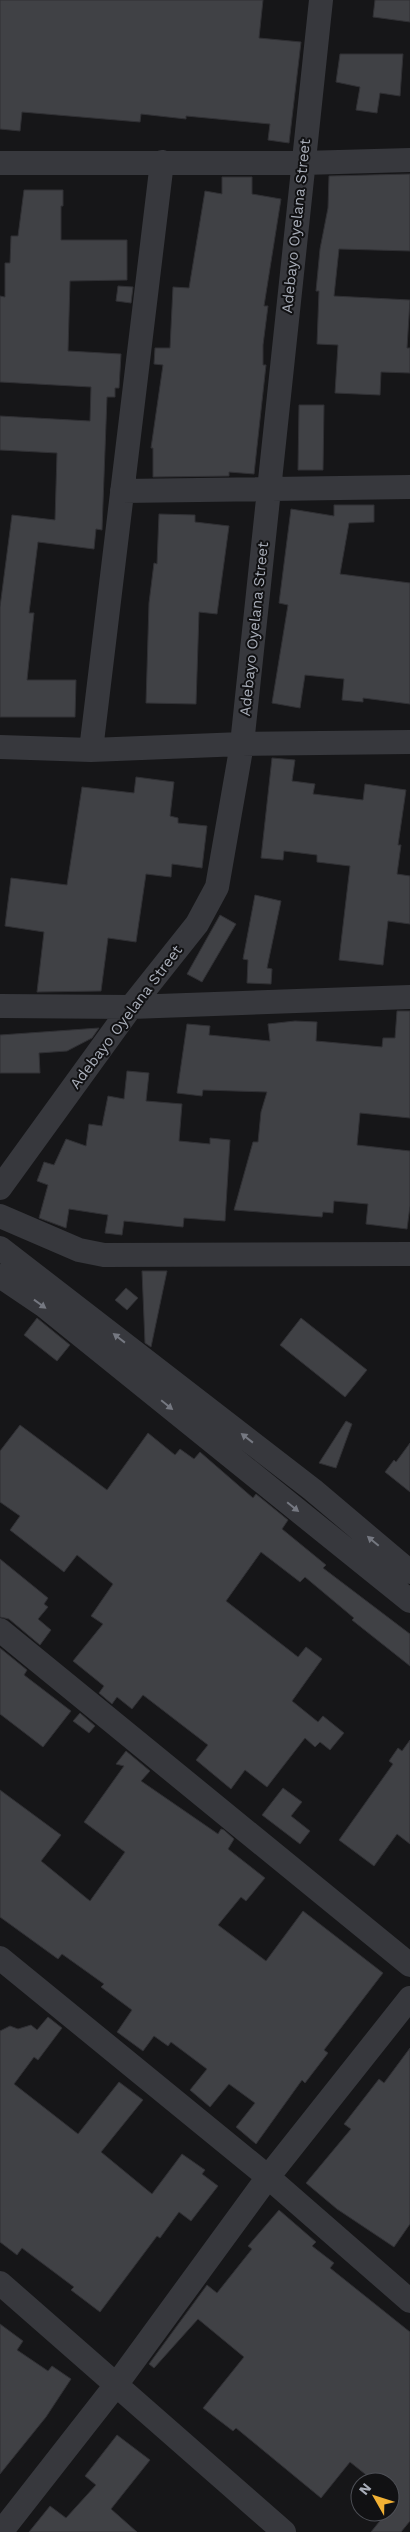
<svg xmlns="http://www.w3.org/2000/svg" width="410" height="2532" font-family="'Work Sans',sans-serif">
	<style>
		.building { fill: #404145; stroke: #303034 }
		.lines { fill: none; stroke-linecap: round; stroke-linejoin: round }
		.minor { stroke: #37383d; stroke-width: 24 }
		.oneway { fill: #757881 }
		.labels { text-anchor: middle; stroke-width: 4; stroke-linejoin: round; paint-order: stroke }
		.street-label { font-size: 15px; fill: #a8adb8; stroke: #111113 }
	</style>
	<rect width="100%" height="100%" fill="#161618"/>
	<path class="building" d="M0,0h263l-4,38 42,4 -12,101 -21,-3 2,-16 -84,-8v3l-45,-5 -1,8 -118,-10 -2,19 -20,-2z
		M375,0h35v22l-37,-5z
		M340,54h63l-3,42 -20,-3 -3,20 -21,-3 4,-23 -24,-5z
		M410,174v77l-71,-2 -5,47 76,4 -3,48h3v25l-29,-1 -1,23 -45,-2 3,-48 -21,-1 2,-53h-3l4,-42 8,-41 1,-32z
		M222,177h30v17l29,5 -17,107h4l-5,39v20h3l-12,109 -25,-2v4l-76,1v-29h-2l12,-83 -9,-1 1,-16h15l3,-61 16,1 16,-97 17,3z
		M24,190h39v16h-2v34h66v40l-57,1 -2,70 53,3 -2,34h-4v9h-8l-5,133 -6,-1 -2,20 -56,-7 -9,71h5l-7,67h49l-1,37h-75v-110l12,-92 43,5 2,-67 -57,-3v-34l90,5 1,-34 -91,-5v-86l5,1v-34h5l1,-27h7z
		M118,286l15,1 -2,16 -15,-2z
		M299,405h25l-1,65h-25z
		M334,505h40v17l-25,1 -9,51 70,9v121l-47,-6v4l-21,-2 2,-21 -39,-4 -5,33 -28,-5 16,-98 -9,-2 12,-94 43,7z
		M159,514l36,1v7l34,4 -12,88 -18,-2 -3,92 -50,-1 3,-100 5,-40 3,1z
		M272,758l23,2 -3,21 23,3 -2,10 50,6 2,-16 41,6 -8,55h3l-4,29 13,2v48l-22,-3 -5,44 -44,-5 11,-94 -33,-4v-7l-33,-4 -1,9 -22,-2z
		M136,777l38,5 -4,34 8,2v5l29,3 -5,42 -30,-4 -1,13 -25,-3 -10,68 -28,-4 -7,53 -64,1 7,-60 -39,-6 6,-48 56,7 15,-98 52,6z
		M255,895l26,6 -14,67 5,1 -1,15 -24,-1 1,-23 -5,-1z
		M220,915l16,9 -34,58 -15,-8z
		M397,1011h13v107l-50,-5 -3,32 53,6v55l-3,23 -41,-5 2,-20 -34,-3 -1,12 -10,-1 -1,5 -88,-7 19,-68h5l3,-30 6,-20 -64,-2 -1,6 -25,-3 10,-69 23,2 -1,9 61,6 -2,-17 27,-3 22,1 -1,19 66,6 1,-9h12z
		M99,1028l-7,10 -25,13 -28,2 1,20h-40v-38z
		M127,1071l22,2 -3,28 36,3 -3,37 31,3v-6l20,2 -5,81 -41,-3 -1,9 -59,-6 -2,14 -17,-2 3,-18 -39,-6 -3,19 -27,-10 9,-33 -11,-4 7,-19 10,3 12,-26 20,7 3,-22 13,2 6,-30 16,3z
		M142,1271h25l-16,76 -6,-4z
		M126,1288l12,10 -11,12 -12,-10z
		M37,1318l33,27 -13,16 -33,-26z
		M301,1318l66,52 -22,27 -65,-52z
		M346,1421l6,3 -16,44 -17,-5z
		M20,1425l87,65 41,-57 27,22 5,-6 14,10 6,-7 53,46 3,-4 32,26 -6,9 44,36 -3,3 87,66v32l-58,-46 2,-2 -49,-41 -5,5 -39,-30 -35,49 72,56 8,-10 16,12 -30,42 26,21 5,-6 21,17 -14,17 -10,-8 -5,5 -10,-9 -38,49 -22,-17 -14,19 -35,-29 12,-15 -65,-50 -11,14 -15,-12 -5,7 -13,-11 5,-7 -31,-25 30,-37 -12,-8 22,-32 -36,-29 -13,17 -54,-42 10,-14 -20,-14v-51z
		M410,1443v49l-25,-20 9,-12 2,2z
		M0,1559l48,39 -4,6 4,3 -10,12 13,11 -11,15 -31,-26 -9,-2z
		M0,1648l27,22 -3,5 47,36 -28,36 -43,-33z
		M80,1713l15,13 -6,7 -16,-12z
		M410,1740v104l-13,-10 -23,32 -35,-26 54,-76 -4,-3 9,-13 4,3z
		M126,1751l24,20 -9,10 77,53 3,-5 3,1 10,9 -6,10 37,29 -19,23 -5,-4 -23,28 48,36 37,-50 80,62 -59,77 4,3 -23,30 -3,-3 -46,64 -20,-17 19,-24 -26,-19 -19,23 -20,-17 17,-21 -36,-27 -3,4 -14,-10 -11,15 -26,-19 15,-22 -31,-23 3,-3 -42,-30 -4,5 -58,-42v-127l61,45 -20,26 49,40 35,-49 -41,-30 40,-56 -8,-2z
		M283,1788l19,14 -11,14 19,15 -10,13 -38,-29z
		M48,2017l14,11 -24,32 -4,-3 -20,27 64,50 41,-52 24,18 -42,52 51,42 30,-40 23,16 -3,4 16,12 -27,35 -12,-9 -19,26 -3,-2 -57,76 -29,-22 3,-3 -52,-39 -5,7 -17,-13v-211l10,-5 8,3 13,-4 6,5z
		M410,2048v176l-16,23 -57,-38 -31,-26 45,-54 -7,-5 35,-45 5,4z
		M279,2210l37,32 -4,4 22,17 -4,5 80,64v189l-9,11h-30l16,-20h3l7,-12 -7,-6v-12h-15l-25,-20 -29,36 -85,-70 -3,3 -30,-23 41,-51 -46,-38 -44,49 -5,-4 58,-79 10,8 35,-44 -4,-3z
		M0,2324l23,17 -6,9 31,21 4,-5 19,13 -25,38 -46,57z
		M117,2435l33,25 -39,49 26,23h-108l21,-26 16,12 30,-33 -11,-9z"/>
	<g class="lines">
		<path class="minor" d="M0,163h303l107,-3
			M122,491l288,-4
			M0,747l91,3 151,-6 168,-2
			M91,750l71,-588
			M0,1006l131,1 279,-10
			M0,1188l131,-181 66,-83 20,-37 25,-143 79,-744
			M0,1216l79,34 25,5 306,-1
			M0,1248l313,242 97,82
			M0,1276l43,29 367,296
			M0,1630l410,335
			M0,1958l268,219 142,124
			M0,2283l284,249
			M1,2532l115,-147 152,-208 142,-179"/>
	</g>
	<defs><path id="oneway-solid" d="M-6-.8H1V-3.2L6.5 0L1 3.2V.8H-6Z" transform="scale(1.25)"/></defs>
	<g class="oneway">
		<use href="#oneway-solid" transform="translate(40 1304) rotate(36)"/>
		<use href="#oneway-solid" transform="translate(119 1338) rotate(-142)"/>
		<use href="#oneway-solid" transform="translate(167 1405) rotate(39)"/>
		<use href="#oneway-solid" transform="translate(247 1438) rotate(-142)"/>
		<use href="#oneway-solid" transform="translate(293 1507) rotate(39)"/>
		<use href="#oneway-solid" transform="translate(373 1541) rotate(-140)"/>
	</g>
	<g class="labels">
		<g class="street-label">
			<text transform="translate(296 226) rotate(-84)" y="5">Adebayo Oyelana Street</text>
			<text transform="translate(254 629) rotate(-84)" y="5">Adebayo Oyelana Street</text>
			<text transform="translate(126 1017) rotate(-53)" y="5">Adebayo Oyelana Street</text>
		</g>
	</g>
	<g transform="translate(375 2497) rotate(309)"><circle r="24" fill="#111113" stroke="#4d4f55"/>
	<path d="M0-4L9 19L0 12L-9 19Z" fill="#f2b134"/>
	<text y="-8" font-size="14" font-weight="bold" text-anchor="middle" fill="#a8adb8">N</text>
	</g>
</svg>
